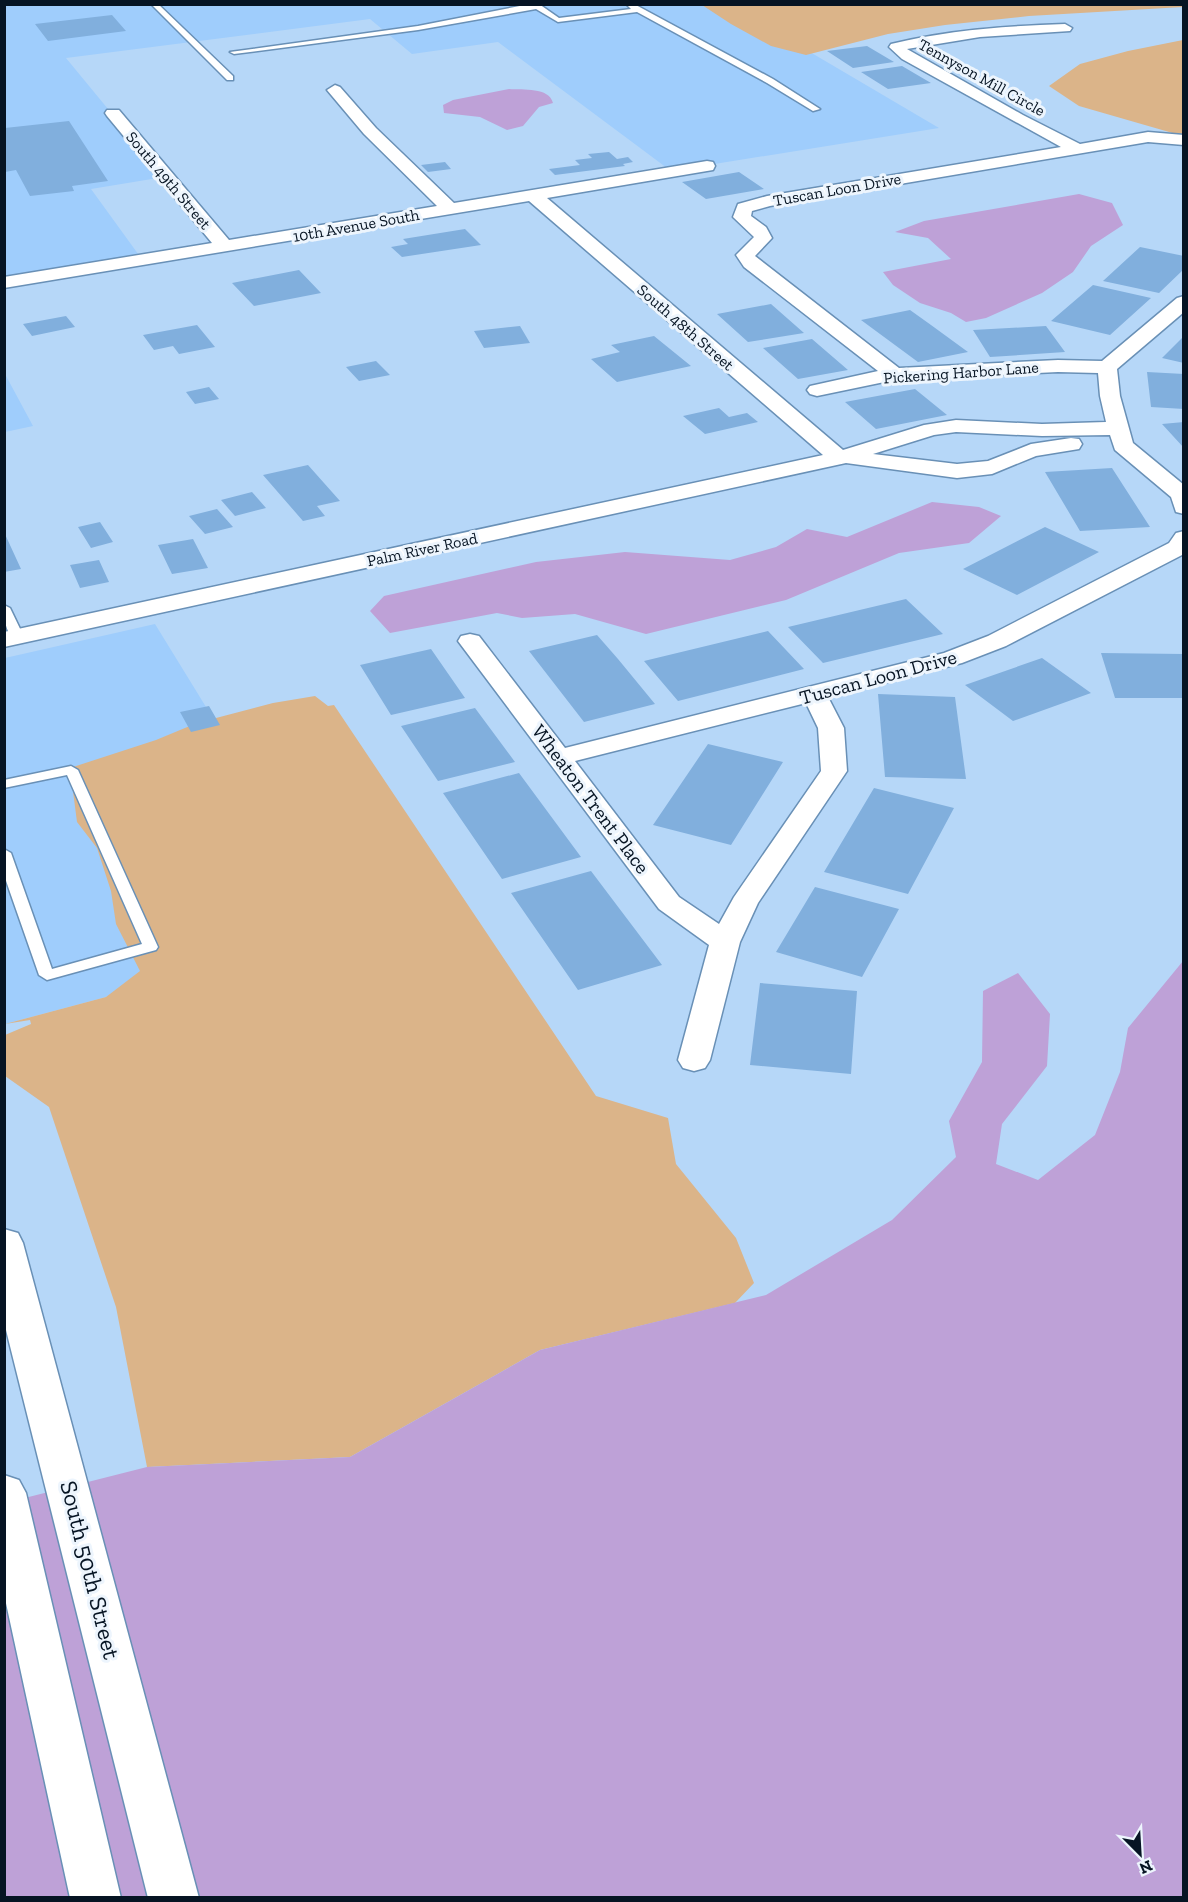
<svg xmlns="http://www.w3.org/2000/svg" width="1188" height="1902" font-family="'Zilla Slab',serif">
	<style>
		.built { fill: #9fcdfc }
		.green { fill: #dbb489 }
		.water { fill: #bea1d7 }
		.building { fill: #81afdd }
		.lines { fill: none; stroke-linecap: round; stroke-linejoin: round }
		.lane-casing { stroke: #6990b6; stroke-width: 3 }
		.street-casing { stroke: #6990b6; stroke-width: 3 }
		.primary-casing { stroke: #6990b6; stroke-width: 3 }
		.lane { fill: #fff; fill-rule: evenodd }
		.street { fill: #fff; fill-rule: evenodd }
		.primary { fill: #fff; fill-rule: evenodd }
		.labels { text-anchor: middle; stroke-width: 6; stroke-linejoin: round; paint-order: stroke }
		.far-street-label { font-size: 16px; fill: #061423; stroke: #edf5fd }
		.street-label { font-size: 20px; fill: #061423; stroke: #edf5fd }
		.near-street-label { font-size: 24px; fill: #061423; stroke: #edf5fd }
	</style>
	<rect width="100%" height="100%" fill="#b6d7f8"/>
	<path class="built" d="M5,5h725l209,123 -268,43 -173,-129 -86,12 -42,-35 -304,39 98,119 -73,12 50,69 -136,21z
		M4,374h1l28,52 -28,6z
		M155,624l67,109 -49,246 -168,45v-366z"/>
	<path class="green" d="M1183,4v3l-154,9 -84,9 -57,9 -82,21 -35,-9 -40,-22 -29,-19z
		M1183,40v96l-104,-30 -30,-20 31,-22 48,-13z
		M315,696l13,10 6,-1 262,391 72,22 8,46 60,74 18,45 -19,20 -195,47 -190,107 -203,10 -31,-160 -67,-200 -44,-31v-41l26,-11 -1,-4 -25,4 101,-27 34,-26 -24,-47 -5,-33 -14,-43 -20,-26 -7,-54 86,-28 41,-17 76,-20z"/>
	<path class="water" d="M509,89c14,1 40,-2 44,14l-14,4 -16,19 -16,4 -27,-13 -36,-4 -1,-8 10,-5z
		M1079,194l33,9 11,22 -32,21 -18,26 -31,21 -56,25 -20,4 -15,-9 -31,-10 -27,-18 -10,-13 68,-13 -23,-21 -33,-6 29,-11z
		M932,502l47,5 22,9 -32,27 -70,10 -113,47 -140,34 -71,-20 -53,4 -25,-5 -107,20 -20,-22 14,-15 152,-34 89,-10 105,8 46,-13 31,-18 40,8z
		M1183,961v936l-1178,1v-395l142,-36 203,-10 190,-107 226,-55 126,-75 64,-63 -7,-36 33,-59 1,-71 35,-18 32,41 -3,52 -45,58 -6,40 42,16 57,-45 25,-63 8,-44z"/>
	<path class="building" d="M112,15l14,16 -78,10 -13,-17z
		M867,46l27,16 -41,6 -26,-17z
		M902,66l29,17 -43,6 -27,-17z
		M69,121l39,60 -36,5 2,5 -44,5 -14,-26 -11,2v-44z
		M609,152l8,7 11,-2 5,5 -10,2 2,2 -70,9 -6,-6 31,-4 -5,-5 17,-2 -4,-4z
		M445,162l6,7 -23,3 -7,-7z
		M739,172l25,17 -58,10 -24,-17z
		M465,229l16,16 -79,12 -11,-10 17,-3 -5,-5z
		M1140,247l44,9v13l-25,24 -56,-12z
		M299,270l22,23 -67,13 -22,-23z
		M1093,285l58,13 -41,37 -59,-14z
		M771,304l33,29 -56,9 -31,-28z
		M910,310l21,15 37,27 -50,10 -57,-42z
		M66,316l9,11 -43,9 -9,-12z
		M197,325l18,22 -36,7 -6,-8 -19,4 -11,-15z
		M520,326l10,17 -46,5 -10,-17z
		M1046,326l19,26 -75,5 -17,-27z
		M654,336l37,30 -74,16 -26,-23 29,-7 -9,-7z
		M1184,336v27l-22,-5z
		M812,339l36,31 -50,9 -35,-31z
		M376,361l14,14 -31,6 -13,-14z
		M1147,372l37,2v35l-33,-2z
		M209,387l10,12 -24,5 -9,-12z
		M915,389l32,26 -71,14 -31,-27z
		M719,408l10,9 18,-4 11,9 -53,12 -22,-18z
		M1184,422v26l-22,-24z
		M308,465l32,36 -23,5 8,10 -22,5 -40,-46z
		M1112,468l38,59 -70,4 -35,-59z
		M252,492l14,16 -31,8 -14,-16z
		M217,509l16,18 -28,7 -16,-18z
		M100,522l13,20 -22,6 -13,-21z
		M1045,527l54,25 -82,43 -54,-26z
		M4,532l17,37 -17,3z
		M193,539l15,29 -36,6 -14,-29z
		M99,560l10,22 -29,6 -10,-23z
		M906,599l37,35 -120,29 -35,-36z
		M768,631l36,38 -126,32 -34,-40z
		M597,635l21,24 37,45 -71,18 -55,-71z
		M431,649l34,49 -74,17 -31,-50z
		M1101,653l83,1v44h-69z
		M1042,658l49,35 -78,28 -48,-36z
		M878,694l77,3 11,82 -81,-2z
		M209,706l11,19 -29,7 -11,-20z
		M475,708l40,54 -77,19 -37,-55z
		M708,744l75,18 -52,83 -78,-20z
		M519,773l62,84 -79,22 -59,-86z
		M874,788l80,20 -46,86 -84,-22z
		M591,871l71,94 -84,25 -67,-97z
		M815,887l84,22 -37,68 -86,-25z
		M760,983l97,8 -6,83 -101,-9z"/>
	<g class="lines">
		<defs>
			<path id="lane" d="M151,4h7l75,72v4h-6z
				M530,4h9l20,14 72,-9 -4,-4 7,-1 139,75 47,30 -7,2 -46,-28 -130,-71 -79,10 -22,-13 -118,21 -184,24 -4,-2 188,-26z
				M4,605l6,3 14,29 -2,3 -4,1c-13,-5 -14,-24 -14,-36z
				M71,766l7,4 80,177 -2,3 -109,30 -8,-5 -35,-100v-26l7,4 41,116 90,-25 -75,-169 -63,13v-8z"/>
			<path id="street" d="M1065,24l7,4 -2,3 -90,6 -73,12 116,66 57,29 68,-12 36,3v10l-36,-3 -378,64 -18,5 -1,5 15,11 6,11 -17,18 144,112 159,-8 44,1 75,-63 7,-2v16l-67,57 3,27 13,47 51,42v29l-8,-2 -5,-15 -56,-47 -5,-15 -68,1 -86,-4 -22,3 -61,19 84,10 31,-3 43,-17 40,-6 8,1 3,5 -3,5 -43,7 -44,18 -35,4 -111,-15 -842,184v-15l819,-177 -294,-254 -525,87v-11l208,-34 -105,-127 -2,-3 2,-3h12l110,130 208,-34 -73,-72 -37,-44 8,-5 5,2 36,41 78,75 253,-42 6,1 2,4 -2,4 -6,1 -160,27 296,252 81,-25 32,-5 86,4 64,-2 -6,-26 -2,-23 -40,-1 -164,8 -77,16 -7,-2 -3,-4 3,-4 68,-15 -134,-104 -8,-12 18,-18 -21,-20 5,-13 29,-8 294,-49 -159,-88 -13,-12 2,-3c57,-14 115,-18 174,-20z
				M1184,531v23l-178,92 -44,17 -134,34 16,31 3,43 -89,132 -18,39 -30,118 -5,8 -11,3 -11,-3 -5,-8 31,-115 -50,-36 -201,-268 3,-5 9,-2 9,2 86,112 379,-95 44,-17 181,-93 7,-10zM806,703l12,25 3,43 -87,126 -15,27 -40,-27 -104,-136z"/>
			<path id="primary" d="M4,1229l14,4 5,10 176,655h-51l-144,-576z
				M4,1475l15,5 7,13 95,405h-51l-66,-304z"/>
		</defs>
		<use href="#lane" class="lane-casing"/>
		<use href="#street" class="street-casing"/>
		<use href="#primary" class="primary-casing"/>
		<use href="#lane" class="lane"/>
		<use href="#street" class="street"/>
		<use href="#primary" class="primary"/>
	</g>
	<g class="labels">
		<g class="far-street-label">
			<text transform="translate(982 77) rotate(29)" y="6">Tennyson Mill Circle</text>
			<text transform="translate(169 180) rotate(50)" y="6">South 49th Street</text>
			<text transform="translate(837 189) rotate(-10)" y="6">Tuscan Loon Drive</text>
			<text transform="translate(356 225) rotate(-10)" y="6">10th Avenue South</text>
			<text transform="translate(686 327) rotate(41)" y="6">South 48th Street</text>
			<text transform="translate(961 372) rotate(-4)" y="6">Pickering Harbor Lane</text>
			<text transform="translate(422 549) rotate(-12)" y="6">Palm River Road</text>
		</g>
		<g class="street-label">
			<text transform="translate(878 677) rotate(-15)" y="7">Tuscan Loon Drive</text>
			<text transform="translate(591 799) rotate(53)" y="7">Wheaton Trent Place</text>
		</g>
		<g class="near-street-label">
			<text transform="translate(90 1570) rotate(76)" y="8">South 50th Street</text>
		</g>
	</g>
	<rect width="1188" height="1902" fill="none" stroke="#061423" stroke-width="12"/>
	<g transform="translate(1140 1854) rotate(156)" stroke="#edf5fd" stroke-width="4.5" paint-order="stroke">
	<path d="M0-4.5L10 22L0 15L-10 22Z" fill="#061423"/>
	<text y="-9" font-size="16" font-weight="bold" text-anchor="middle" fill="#061423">N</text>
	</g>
</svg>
